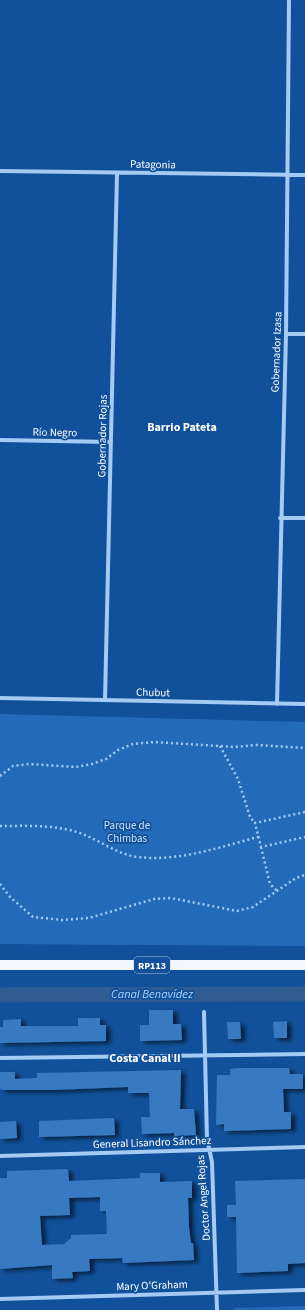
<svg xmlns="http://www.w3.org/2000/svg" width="305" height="1310" font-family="'Source Sans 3',sans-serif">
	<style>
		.green { fill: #236bb9 }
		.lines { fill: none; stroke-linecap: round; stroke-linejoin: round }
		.canal { stroke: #2f5d93; stroke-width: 15 }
		.building { fill: #397ac2; fill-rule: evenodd; filter: url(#shadow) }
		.path { stroke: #a4cbf4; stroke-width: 2.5; stroke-dasharray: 2 3; stroke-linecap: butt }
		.minor { stroke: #a4cbf4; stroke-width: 4 }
		.primary { stroke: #f1f7ff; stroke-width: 10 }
		.labels { text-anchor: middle; stroke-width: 3.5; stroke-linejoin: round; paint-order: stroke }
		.shield { fill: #11519b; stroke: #b8cbe1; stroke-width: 1 }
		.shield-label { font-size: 10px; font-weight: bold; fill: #fff }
		.street-label { font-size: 11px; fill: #fff; stroke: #11519b }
		.park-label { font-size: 11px; fill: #cce4fe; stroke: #11519b }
		.neighbourhood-label { font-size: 12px; font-weight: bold; fill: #fff; stroke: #11519b }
		.water-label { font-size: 12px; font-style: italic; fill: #b0d5fb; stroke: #11519b }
	</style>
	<defs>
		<filter id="shadow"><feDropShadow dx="4.5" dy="2.5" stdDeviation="2" flood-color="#0009"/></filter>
	</defs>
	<rect width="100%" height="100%" fill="#11519b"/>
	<path class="green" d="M0,714l305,8v224l-305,-2z
		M305,1306v4h-71l1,-2z"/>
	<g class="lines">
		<path class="canal" d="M0,995l305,-1"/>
	</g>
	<path class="building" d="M149,1010h24v14h8l1,16 -42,1v-16h9z
		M78,1018h22v7h6v16l-106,2v-16h3v-7l18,-1v7h57z
		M287,1021v17h-13l-1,-16z
		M227,1022h13l1,17h-13z
		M237,1068h52l1,6h13v15h-20l1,23h7v17l-67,2v-7l-8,1 1,-50h13v-6z
		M181,1070l-1,39h14l2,26 -22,1v-3l-32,1 -1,-17h9l-1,-24h-21v-6l-75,3h-51l-2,-1v-17h15v7l22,-1v-5z
		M114,1118l1,17 -76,2v-16z
		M16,1121l1,17 -17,1v-17z
		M68,1169l1,12 71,-3v-5h20v9l32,-1v17h-4l1,30 2,15h2l1,17 -71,3 -1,-5 -33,1 1,12 -18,1 1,6 -21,1v-14l-52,4v-91h7v-7zM100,1197v14h6l1,23 -36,1v3l-7,6 -22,1 -2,-29 30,-1 -1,-17z
		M305,1179v84l-17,1v7l-51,2 -1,-56h-9v-12h9l-1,-24z"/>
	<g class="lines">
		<path class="path" d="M220,746l18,33 12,38 5,6
			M0,776l13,-10 16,-2 47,3 16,-3 14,-5 12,-9 15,-6 22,-2 79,5 23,-2 48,3
			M305,812l-50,11 6,24 44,-10
			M0,826c27,0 59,-2 85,9 17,7 34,20 53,22 40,5 82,-10 120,-20
			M261,847l9,37 6,6
			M0,884l9,12 24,21 29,3 27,-2 65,-19 17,-1 66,13 16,-4 43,-29 9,-3"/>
		<path class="minor" d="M0,171l305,4
			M286,334h19
			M0,440l111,2
			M280,518h25
			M0,698l305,6
			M105,700l12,-527
			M277,704l9,-370 3,-334
			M204,1012l3,127 5,23 5,148
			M0,1058l305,-4
			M0,1156l305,-9
			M0,1299l305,-9"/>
		<path class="primary" d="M0,965h305"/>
	</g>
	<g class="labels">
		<rect class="shield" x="134" y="957" width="36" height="16" rx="3"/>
		<g class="shield-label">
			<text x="152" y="969">RP113</text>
		</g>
		<g class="street-label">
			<text transform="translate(153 164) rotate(1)" y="4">Patagonia</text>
			<text transform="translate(276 352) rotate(-88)" y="4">Gobernador Izasa</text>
			<text transform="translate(55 432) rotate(1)" y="4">Río Negro</text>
			<text transform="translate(102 436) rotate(-89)" y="4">Gobernador Rojas</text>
			<text transform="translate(153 692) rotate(1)" y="4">Chubut</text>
			<text transform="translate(152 1142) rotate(-2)" y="4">General Lisandro Sánchez</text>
			<text transform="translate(203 1198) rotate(-94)" y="4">Doctor Angel Rojas</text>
			<text transform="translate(152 1285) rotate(-2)" y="4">Mary O'Graham</text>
		</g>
		<g class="park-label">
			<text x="127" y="829">Parque de<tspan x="127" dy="13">Chimbas</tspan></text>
		</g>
		<g class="neighbourhood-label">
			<text x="182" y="431">Barrio Pateta</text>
			<text x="145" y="1062">Costa Canal II</text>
		</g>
		<g class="water-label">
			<text x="152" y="998">Canal Benavídez</text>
		</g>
	</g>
</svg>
